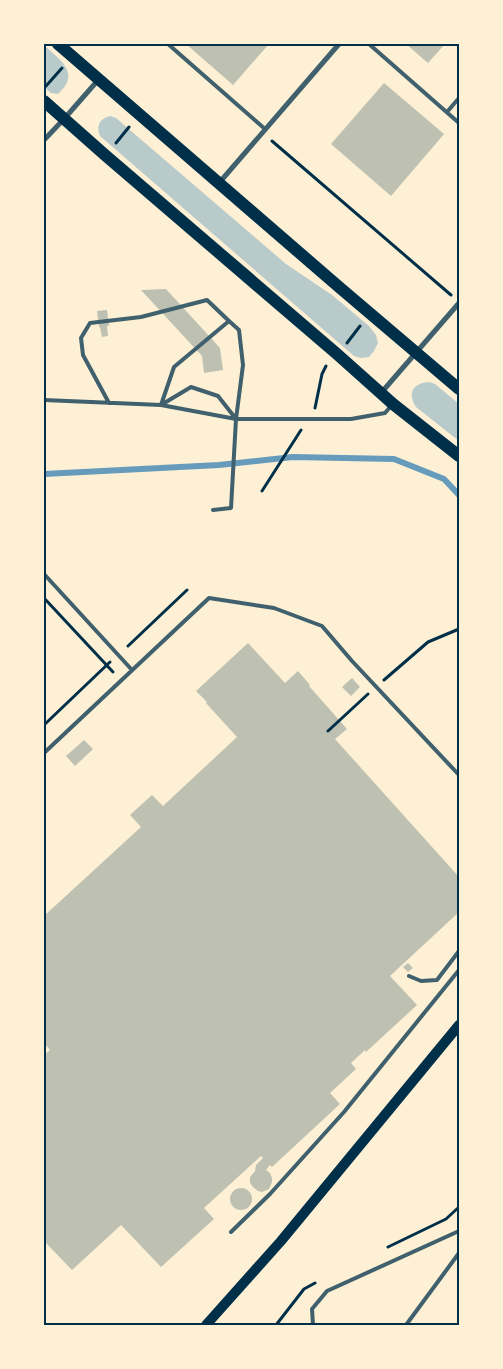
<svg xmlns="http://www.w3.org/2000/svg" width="503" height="1369" font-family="'IBM Plex Sans',sans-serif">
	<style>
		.green { fill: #b9caca }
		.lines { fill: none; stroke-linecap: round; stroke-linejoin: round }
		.stream { stroke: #669bbc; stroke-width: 6 }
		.building { fill: #bec0b2 }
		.path { stroke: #003049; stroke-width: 3 }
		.service { stroke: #3f606c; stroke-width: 4 }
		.minor { stroke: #3f606c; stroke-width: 5 }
		.secondary { stroke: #003049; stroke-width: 10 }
		.primary { stroke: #003049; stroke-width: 12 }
		.neatline { fill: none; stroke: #003049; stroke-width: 2 }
	</style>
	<rect width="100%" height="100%" fill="#fdf0d5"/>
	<path class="green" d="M44,45c17,16 37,28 14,49l-7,-1 -7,-6z
		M110,116l6,2 170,146 46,31 37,31 7,9 2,8 -4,8 -5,6 -8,1 -7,-2 -254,-220c-4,-10 -1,-17 10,-20z
		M429,382l6,2 24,20v37l-43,-34c-9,-14 -3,-24 13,-25z"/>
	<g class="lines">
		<path class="stream" d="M44,474l175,-9 74,-8 101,2 50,20 15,16"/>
	</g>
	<path class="building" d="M186,44h83l-36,41z
		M406,44h39l-17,19z
		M384,83l60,51 -53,62 -60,-52z
		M166,289l54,59 3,22 -19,3 -2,-17 -61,-66z
		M107,310l2,16h-2l1,10 -6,1 -2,-10h-1l-2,-16z
		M248,643l37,40 13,-12 12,14 -1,1 38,43 -12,10 124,138v35l-69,64 27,29 -51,47 -1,-2 -14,13 5,6 -26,24 10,11 -68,63 -2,-2 -4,5 4,3 2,5v4l-3,7 -7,3 -4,-1 -5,-4 -3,-4v-6l5,-6 1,-6 7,-7 -2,-2 -57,52 10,11 -53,48 -40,-42 -49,45 -28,-29v-186l6,-5 -6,-7v-127l97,-89 -11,-12 22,-20 11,11 74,-69 -31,-34 1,-1 -11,-11z
		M352,678l8,9 -9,9 -9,-9z
		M84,740l9,9 -18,17 -9,-10z
		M408,963l5,5 -5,4 -5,-5z
		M230 1199a11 11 0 1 1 22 0a11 11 0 1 1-22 0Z"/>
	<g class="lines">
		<path class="path" d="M46,86l16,-18
			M272,141l179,154
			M116,143l13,-16
			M347,343l13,-17
			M315,408l7,-34 4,-8
			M262,491l39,-61
			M44,598l69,74
			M128,646l59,-56
			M384,680l44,-38 31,-13
			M44,725l66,-63
			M328,731l40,-37
			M388,1247l58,-28 13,-12
			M276,1325l28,-36 11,-6"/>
		<path class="service" d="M168,44l97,85
			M369,44l90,79
			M447,112l12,-14
			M44,400l117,5 75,14h115l34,-6 6,-7
			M109,403l-26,-48 -2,-17 9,-15 51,-6 66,-17 22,21
			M161,405l13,-38 55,-46 10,9 4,35 -7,54 -5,89 -18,2
			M161,405l30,-18 27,9 18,23
			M44,574l88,96
			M44,753l165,-155 65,10 48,18 30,35 107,114
			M409,976l12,5 16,-1 22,-29
			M231,1232l39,-38 74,-82 115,-142
			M313,1325l-1,-16 15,-18 132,-60
			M406,1325l53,-72"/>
		<path class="minor" d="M44,140l20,-21 35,-40
			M219,183l120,-139
			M381,393l78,-90"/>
		<path class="secondary" d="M206,1325l75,-84 178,-216"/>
		<path class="primary" d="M58,44l281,243 120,102
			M44,101l61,54 232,199 56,50 66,52"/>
	</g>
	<rect width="503" height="1369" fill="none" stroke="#fdf0d5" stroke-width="90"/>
	<rect x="45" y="45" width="413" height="1279" class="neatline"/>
</svg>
